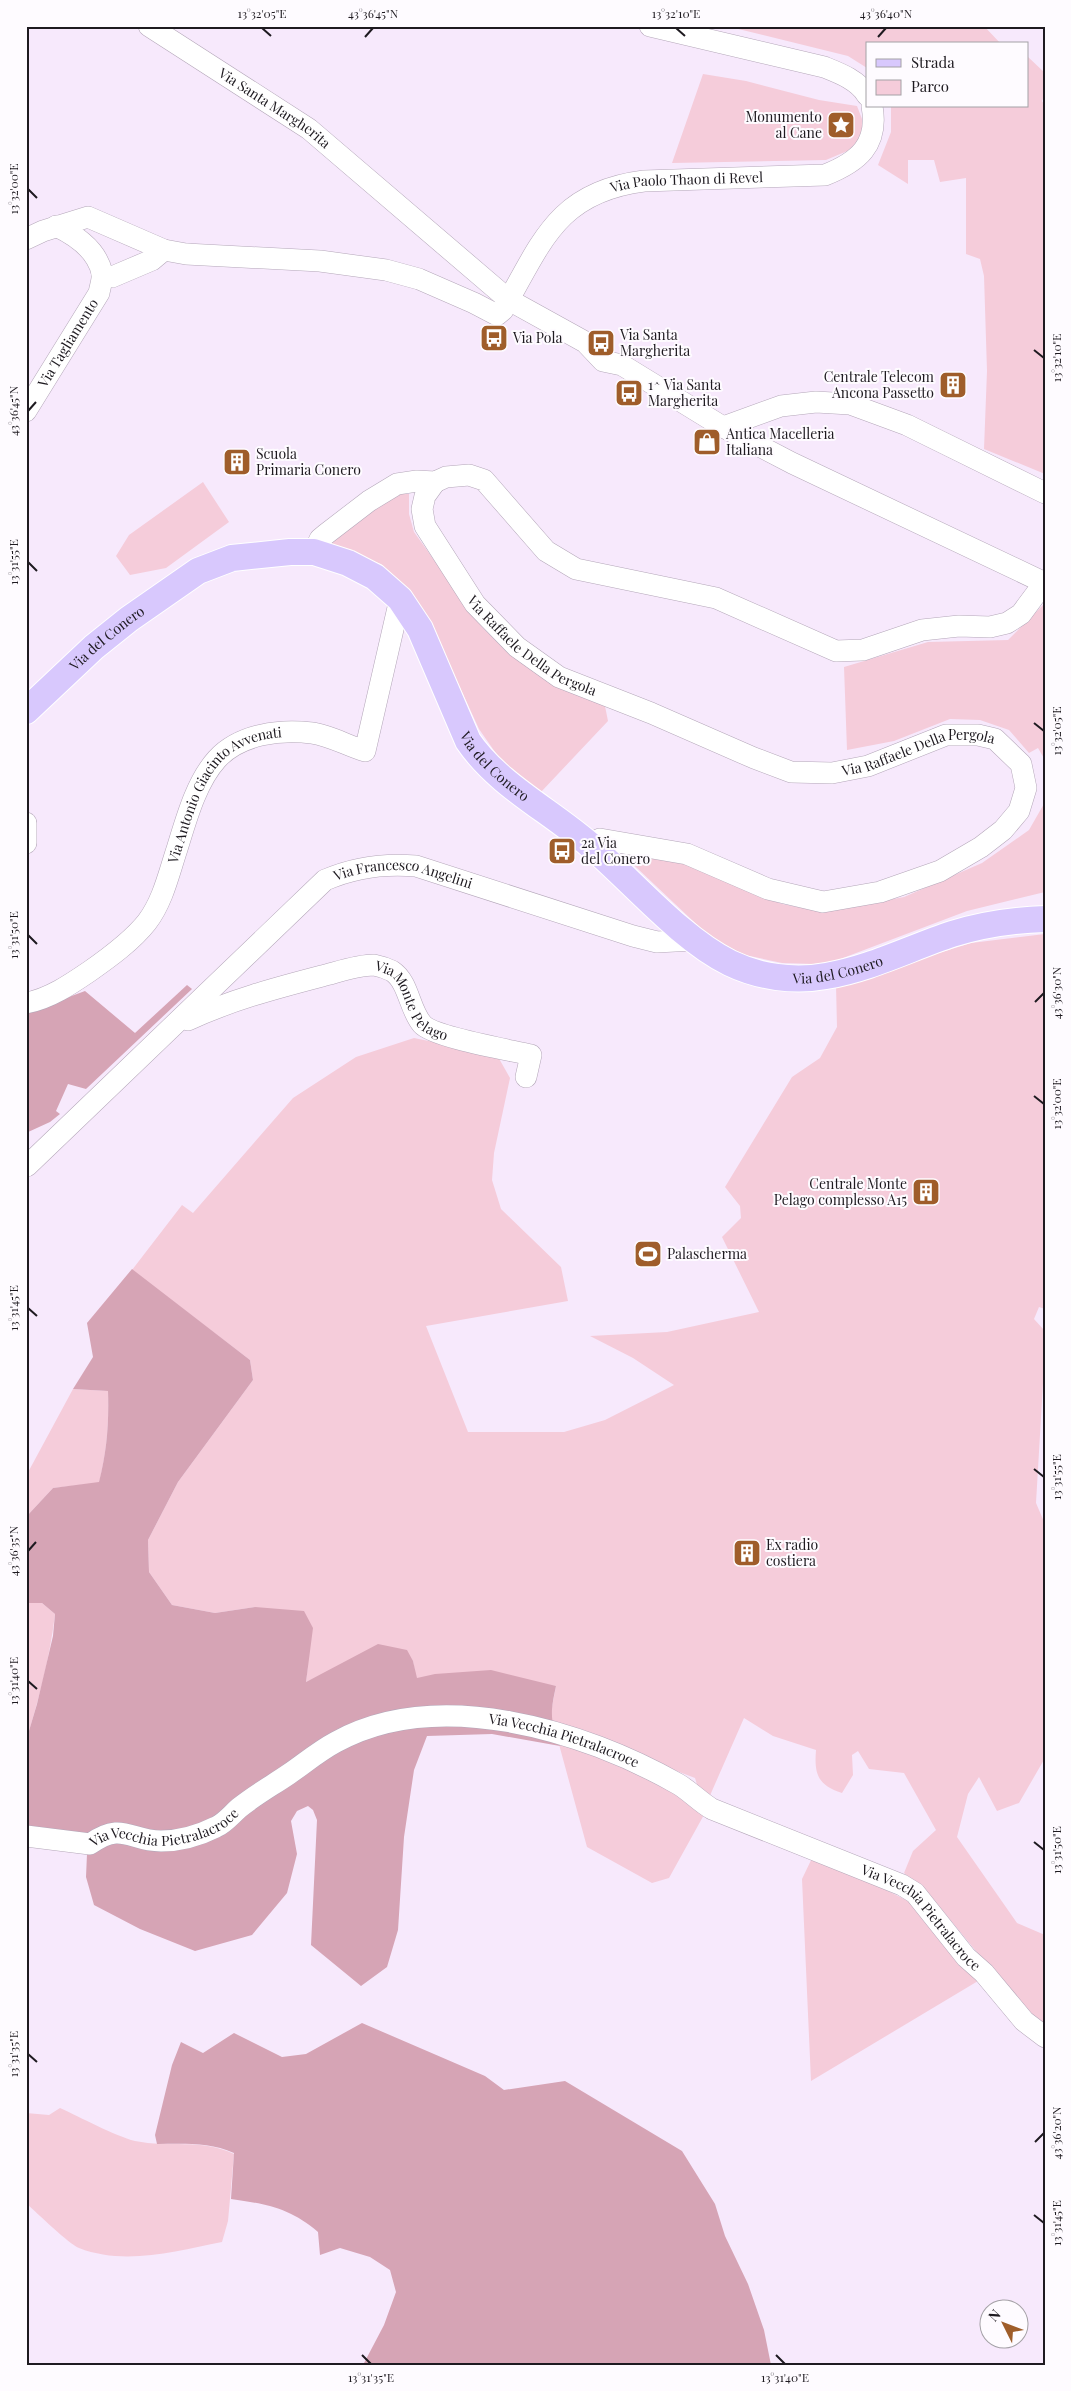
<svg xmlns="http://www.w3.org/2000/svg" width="1071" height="2391" font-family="'Playfair Display',serif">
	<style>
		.green { fill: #f5ccda }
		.forest { fill: #d6a4b5 }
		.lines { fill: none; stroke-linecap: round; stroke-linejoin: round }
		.minor-casing { stroke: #b4a7b9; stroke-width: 22 }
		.major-casing { stroke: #fff; stroke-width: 28 }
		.minor { stroke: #fff; stroke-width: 21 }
		.major { stroke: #d8c8fd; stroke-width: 26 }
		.ticks { fill: none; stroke: #1e1a20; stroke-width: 2 }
		.labels { text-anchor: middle; stroke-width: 4; stroke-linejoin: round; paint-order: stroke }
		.street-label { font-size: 14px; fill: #1e1a20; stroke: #fefbff }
		.poi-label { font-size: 14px; fill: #1e1a20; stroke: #fefbff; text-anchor: start }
		.neatline { fill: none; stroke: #1e1a20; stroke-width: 2 }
		.ticks-label { font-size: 12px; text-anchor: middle; fill: #1e1a20 }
	</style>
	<rect width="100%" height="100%" fill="#f7e9fc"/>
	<path class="green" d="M726,26h258l17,18h-134v24l-19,-12z
		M1027,56l18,17v22l-3,6 3,5v368l-61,-25 3,-78 -3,-95 -4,-17 -14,-5v-76l-26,4 -6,-22h-26v24l-30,-19 13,-33v-26h136z
		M703,74l43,7 73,19 38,6 5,13v12l-4,10 -6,8 -26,11 -154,3z
		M203,482l26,40 -63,46 -36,7 -14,-19 13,-21z
		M389,492l20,2v20l5,18 68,95 26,26 97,53 3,15 -67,71 -39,-30 -23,-33 -48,-105 -20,-33 -30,-27 -52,-18 2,-6z
		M1045,603v157l-7,-12 -9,5 -20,-23 -29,-10 -30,-1 -56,22 -47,9 -3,-83 84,-25 80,-2z
		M1045,802v90l-78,19 -132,50 -21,3 -32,-1 -37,-8 -34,-17 -92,-87 63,12 100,41 42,8 80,-15 78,-34 47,-33z
		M1045,934v375l-6,-2 -5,12 10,11 1,19 -9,154 9,21v234l-26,45 -22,8 -18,-34 -11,17 -11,43 60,86 28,12v93l-28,-27 -79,-96 -34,-32 9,-22 23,-21 -32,-57 -35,-4 -11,-18 -6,4 1,20 -11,18c-24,-8 -28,-18 -26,-43l-43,-14 -29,-18 -36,82 -9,-9 -4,-13 -144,-55v-11l5,-26 -140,-8 -3,-17 -82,9 -25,12 2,-18 -53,-57 -40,6 -43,-8 -23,-33 -1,-32 30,-58 75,-102 -3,-20 -118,-90 50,-65 11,8 100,-115 63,-41 58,-19 83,17 13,23 -16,75 -2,27 9,29 60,58 7,34 -142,25 42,106h96l41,-12 69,-35 -41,-27 -43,-22 77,-4 92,-20 -37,-75 19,-19 -1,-12 -15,-19 67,-110 28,-19 17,-31 -1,-42 135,-42z
		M73,1389l35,2c1,32 -1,60 -9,92l-46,5 -27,29v-41z
		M26,1603h16l13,11c-5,43 -16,85 -29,127z
		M557,1737l122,50 26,26 -36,65 -17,5 -65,-36z
		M814,1854l96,48 68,79 -167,100 -9,-202z
		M60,2108c20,9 55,28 75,33 34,7 66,-3 99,13l-6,67 -6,21c-46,9 -97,24 -143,6 -10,-4 -42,-35 -53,-45v-90l23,2z"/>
	<path class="forest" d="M187,985l5,4 -106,100 -18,-5 -12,27 4,3 -10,8 -24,11v-120l59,-22 50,42z
		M132,1269l118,91 3,20 -75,102 -30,58 1,32 23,33 43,8 40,-6 49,4 9,17 -7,54 72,-38 29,6 6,11 4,17 18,-4 56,-4 65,16c-6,28 -6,33 4,60l-68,-12 -65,2 -13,34 -10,67 -6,93 -11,37 -26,19 -50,-41 6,-125 -4,-10 -5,-4 -11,5 -6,10 6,33 -10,39 -35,42 -57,16 -55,-22 -46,-24 -8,-28 1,-23 -61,-23v-90l11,-37 16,-68 2,-22 -13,-11h-16v-86l27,-29 46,-6c8,-31 10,-59 9,-91l-35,-2 20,-32 -6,-34z
		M362,2023l123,53 19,14 61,-9 117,70 33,53 10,32 23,48 16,46 7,35h-408l21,-40 12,-33 -6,-22 -20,-13 -30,-9 -20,7 -2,-23c-28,-24 -52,-28 -87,-33l3,-46c-25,-11 -50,-9 -77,-9l-2,-9 17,-70 9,-23 22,11 31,-20 48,24 24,-3z"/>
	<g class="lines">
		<defs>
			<g id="minor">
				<path id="s1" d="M149,26l160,103 200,171 76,42 18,19 19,4 101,62 69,36 253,120"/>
				<path d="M650,26l174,41c15,6 34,13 43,28"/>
				<path id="s2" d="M26,239l17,-8 45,-14 76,33 22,4 134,7 66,9 33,9 55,24 23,12 6,-5c39,-68 54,-118 141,-129l181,-6c33,-13 54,-30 47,-69"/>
				<path d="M102,274l10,3 40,-17 12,-10"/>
				<path id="s3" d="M26,411l73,-118c1,-6 4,-14 3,-20 -5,-23 -27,-38 -46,-47"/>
				<path d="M723,427l58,-21 35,-4 34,2 57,21 138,68"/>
				<path id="s4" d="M435,482l-10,14 -3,13 3,17 50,78 42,43 42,30 92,36 103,45 37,14 41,1 36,-7 78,-31h32l17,4 26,25 5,24 -7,23 -16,19 -22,17 -41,24 -60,21 -57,10 -55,-13 -81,-35 -87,-15 -11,6"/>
				<path d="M314,552l6,-13 6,-5 43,-33 28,-17 20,-3 18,1 11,-5 23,-2 15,5 62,71 30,18 140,29 120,53 27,-1 59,-20 37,-4 31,1 17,-4 14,-9 23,-31"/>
				<path d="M26,823v20"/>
				<path id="s5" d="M26,1003c23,-4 45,-19 64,-32 20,-14 42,-30 57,-49 16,-21 22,-49 30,-73 9,-29 19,-67 40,-90 23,-25 63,-30 95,-26 17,2 36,13 53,18l35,-152"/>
				<path id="s6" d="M188,1020c43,-20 88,-32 134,-44 16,-4 35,-11 52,-11 5,1 14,4 18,6 17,11 17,38 30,53 11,13 88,26 109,31l-5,22"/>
				<path id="s7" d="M27,1166l298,-286c30,-13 58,-17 91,-14l217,70 24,6 36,-2"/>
				<path id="s8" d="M26,1836l64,8c33,-23 39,-3 71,-3 18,0 39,-6 55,-14 9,-4 15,-12 23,-19 16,-13 34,-23 50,-34 16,-11 30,-23 47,-32 102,-56 247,-12 342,42 12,7 22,18 34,25l190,76 13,8 51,64 18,16 40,48 21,16"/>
			</g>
			<g id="major">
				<path id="s9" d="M26,711l68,-64 35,-28 69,-48 34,-13 58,-6h24l34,11 27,14 25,22 20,30 48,112c31,45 82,69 123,105 42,36 90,93 139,117 29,14 64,19 96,13 43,-7 84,-28 126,-42 29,-9 62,-14 93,-15"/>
			</g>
		</defs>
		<use href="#minor" class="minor-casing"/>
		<use href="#major" class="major-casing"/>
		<use href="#minor" class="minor"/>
		<use href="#major" class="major"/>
	</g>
	<path class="ticks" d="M262,28l9,8M676,28l9,8M365,37l8,-9M878,37l8,-9M28,189l9,9M1034,350l10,8M28,411l8,-9M28,562l9,9M1034,723l10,8M28,935l9,9M1035,1002l9,-9M1034,1096l10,8M28,1308l9,8M1034,1469l10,8M28,1551l8,-9M28,1681l9,8M1034,1842l10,8M28,2054l9,8M1035,2142l9,-9M1034,2215l10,8M362,2355l9,9M776,2355l9,9"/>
	<defs>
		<symbol id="sight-square" viewBox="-11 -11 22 22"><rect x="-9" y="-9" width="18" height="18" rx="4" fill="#9f5d2a" stroke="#fefbff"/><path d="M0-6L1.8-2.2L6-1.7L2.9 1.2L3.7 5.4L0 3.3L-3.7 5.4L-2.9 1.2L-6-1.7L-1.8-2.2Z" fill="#fff"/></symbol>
		<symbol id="bus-square" viewBox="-11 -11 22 22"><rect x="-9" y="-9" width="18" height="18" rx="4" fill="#9f5d2a" stroke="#fefbff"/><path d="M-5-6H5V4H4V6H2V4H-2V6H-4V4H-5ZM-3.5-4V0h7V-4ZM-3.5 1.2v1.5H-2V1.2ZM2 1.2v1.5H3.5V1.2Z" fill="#fff"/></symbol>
		<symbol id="building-square" viewBox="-11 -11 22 22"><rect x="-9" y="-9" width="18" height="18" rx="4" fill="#9f5d2a" stroke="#fefbff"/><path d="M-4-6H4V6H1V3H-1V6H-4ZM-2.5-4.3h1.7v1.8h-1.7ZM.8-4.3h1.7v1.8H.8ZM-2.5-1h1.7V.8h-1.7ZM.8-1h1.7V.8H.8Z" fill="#fff"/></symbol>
		<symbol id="shop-square" viewBox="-11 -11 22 22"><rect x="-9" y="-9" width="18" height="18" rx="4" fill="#9f5d2a" stroke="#fefbff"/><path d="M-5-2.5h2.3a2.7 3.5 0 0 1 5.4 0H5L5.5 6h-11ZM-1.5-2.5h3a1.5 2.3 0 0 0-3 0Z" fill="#fff"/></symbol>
		<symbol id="stadium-square" viewBox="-11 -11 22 22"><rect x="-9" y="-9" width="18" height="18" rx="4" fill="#9f5d2a" stroke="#fefbff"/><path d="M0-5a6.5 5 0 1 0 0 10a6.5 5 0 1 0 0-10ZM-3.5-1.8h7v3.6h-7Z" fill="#fff"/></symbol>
	</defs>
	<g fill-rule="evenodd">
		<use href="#sight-square" x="825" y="109" width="32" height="32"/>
		<use href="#bus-square" x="478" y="322" width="32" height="32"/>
		<use href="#bus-square" x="585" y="327" width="32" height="32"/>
		<use href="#building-square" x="937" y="369" width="32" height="32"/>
		<use href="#bus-square" x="613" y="377" width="32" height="32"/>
		<use href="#shop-square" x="691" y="426" width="32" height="32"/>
		<use href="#building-square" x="221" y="446" width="32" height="32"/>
		<use href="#bus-square" x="546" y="835" width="32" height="32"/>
		<use href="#building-square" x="910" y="1176" width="32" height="32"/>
		<use href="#stadium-square" x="632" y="1238" width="32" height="32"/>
		<use href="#building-square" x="731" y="1537" width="32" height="32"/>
	</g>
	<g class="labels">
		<g class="street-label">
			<text dy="5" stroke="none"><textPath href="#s1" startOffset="150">Via Santa Margherita</textPath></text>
			<text dy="5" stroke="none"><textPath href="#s2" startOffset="744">Via Paolo Thaon di Revel</textPath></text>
			<text dy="5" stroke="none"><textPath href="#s3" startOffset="80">Via Tagliamento</textPath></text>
			<text dy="5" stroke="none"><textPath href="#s9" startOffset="109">Via del Conero</textPath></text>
			<text dy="5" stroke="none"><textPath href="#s4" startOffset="212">Via Raffaele Della Pergola</textPath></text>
			<text dy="5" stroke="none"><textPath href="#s4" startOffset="634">Via Raffaele Della Pergola</textPath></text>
			<text dy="5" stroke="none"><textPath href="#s9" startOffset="635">Via del Conero</textPath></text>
			<text dy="5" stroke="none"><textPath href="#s5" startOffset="305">Via Antonio Giacinto Avvenati</textPath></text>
			<text dy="5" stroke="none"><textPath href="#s7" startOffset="494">Via Francesco Angelini</textPath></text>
			<text dy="5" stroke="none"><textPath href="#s9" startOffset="1054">Via del Conero</textPath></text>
			<text dy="5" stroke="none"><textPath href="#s6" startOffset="250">Via Monte Pelago</textPath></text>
			<text dy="5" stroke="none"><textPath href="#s8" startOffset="579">Via Vecchia Pietralacroce</textPath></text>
			<text dy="5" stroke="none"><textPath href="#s8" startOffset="144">Via Vecchia Pietralacroce</textPath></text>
			<text dy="5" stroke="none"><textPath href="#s8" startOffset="984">Via Vecchia Pietralacroce</textPath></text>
		</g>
		<g class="poi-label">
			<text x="822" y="122" text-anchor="end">Monumento<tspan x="822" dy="16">al Cane</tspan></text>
			<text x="620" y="340">Via Santa<tspan x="620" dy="16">Margherita</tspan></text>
			<text x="513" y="343">Via Pola</text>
			<text x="934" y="382" text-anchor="end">Centrale Telecom<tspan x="934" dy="16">Ancona Passetto</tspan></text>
			<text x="648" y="390">1^ Via Santa<tspan x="648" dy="16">Margherita</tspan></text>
			<text x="726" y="439">Antica Macelleria<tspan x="726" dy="16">Italiana</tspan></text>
			<text x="256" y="459">Scuola<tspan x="256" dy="16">Primaria Conero</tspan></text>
			<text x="581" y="848">2a Via<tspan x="581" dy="16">del Conero</tspan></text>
			<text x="907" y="1189" text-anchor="end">Centrale Monte<tspan x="907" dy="16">Pelago complesso A15</tspan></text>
			<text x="667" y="1259">Palascherma</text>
			<text x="766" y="1550">Ex radio<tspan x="766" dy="16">costiera</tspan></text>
		</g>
	</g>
	<rect width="1071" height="2391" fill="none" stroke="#fefbff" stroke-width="55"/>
	<rect x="866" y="42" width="162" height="65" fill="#fefbff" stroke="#a4a1a6"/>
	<rect x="876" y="59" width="25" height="8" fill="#d8c8fd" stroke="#a4a1a6"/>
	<text x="911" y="68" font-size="15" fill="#1e1a20">Strada</text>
	<rect x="876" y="80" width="25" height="15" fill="#f5ccda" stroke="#a4a1a6"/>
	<text x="911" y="92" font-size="15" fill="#1e1a20">Parco</text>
	<g transform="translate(1004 2324) rotate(312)"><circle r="24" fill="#fefbff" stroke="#a4a1a6"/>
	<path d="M0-4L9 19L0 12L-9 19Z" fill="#9f5d2a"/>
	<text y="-8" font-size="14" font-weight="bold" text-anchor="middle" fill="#1e1a20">N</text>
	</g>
	<rect x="28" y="28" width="1016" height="2336" class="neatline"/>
	<g class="ticks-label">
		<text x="262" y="18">13°32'05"E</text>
		<text x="373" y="18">43°36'45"N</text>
		<text x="676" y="18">13°32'10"E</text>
		<text x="886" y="18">43°36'40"N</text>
		<text transform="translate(14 189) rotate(-90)" y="4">13°32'00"E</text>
		<text transform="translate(1057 358) rotate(-90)" y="4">13°32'10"E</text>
		<text transform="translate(14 411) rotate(-90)" y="4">43°36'45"N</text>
		<text transform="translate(14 562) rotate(-90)" y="4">13°31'55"E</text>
		<text transform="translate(1057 731) rotate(-90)" y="4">13°32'05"E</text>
		<text transform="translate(14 935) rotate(-90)" y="4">13°31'50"E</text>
		<text transform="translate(1057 993) rotate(-90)" y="4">43°36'30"N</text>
		<text transform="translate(1057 1104) rotate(-90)" y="4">13°32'00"E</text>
		<text transform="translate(14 1308) rotate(-90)" y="4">13°31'45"E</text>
		<text transform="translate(1057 1477) rotate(-90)" y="4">13°31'55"E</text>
		<text transform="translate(14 1551) rotate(-90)" y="4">43°36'35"N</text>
		<text transform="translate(14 1681) rotate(-90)" y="4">13°31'40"E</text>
		<text transform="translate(1057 1850) rotate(-90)" y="4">13°31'50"E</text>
		<text transform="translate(14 2054) rotate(-90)" y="4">13°31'35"E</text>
		<text transform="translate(1057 2133) rotate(-90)" y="4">43°36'20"N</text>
		<text transform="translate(1057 2223) rotate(-90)" y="4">13°31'45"E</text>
		<text x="371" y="2382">13°31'35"E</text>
		<text x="785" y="2382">13°31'40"E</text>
	</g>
</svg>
